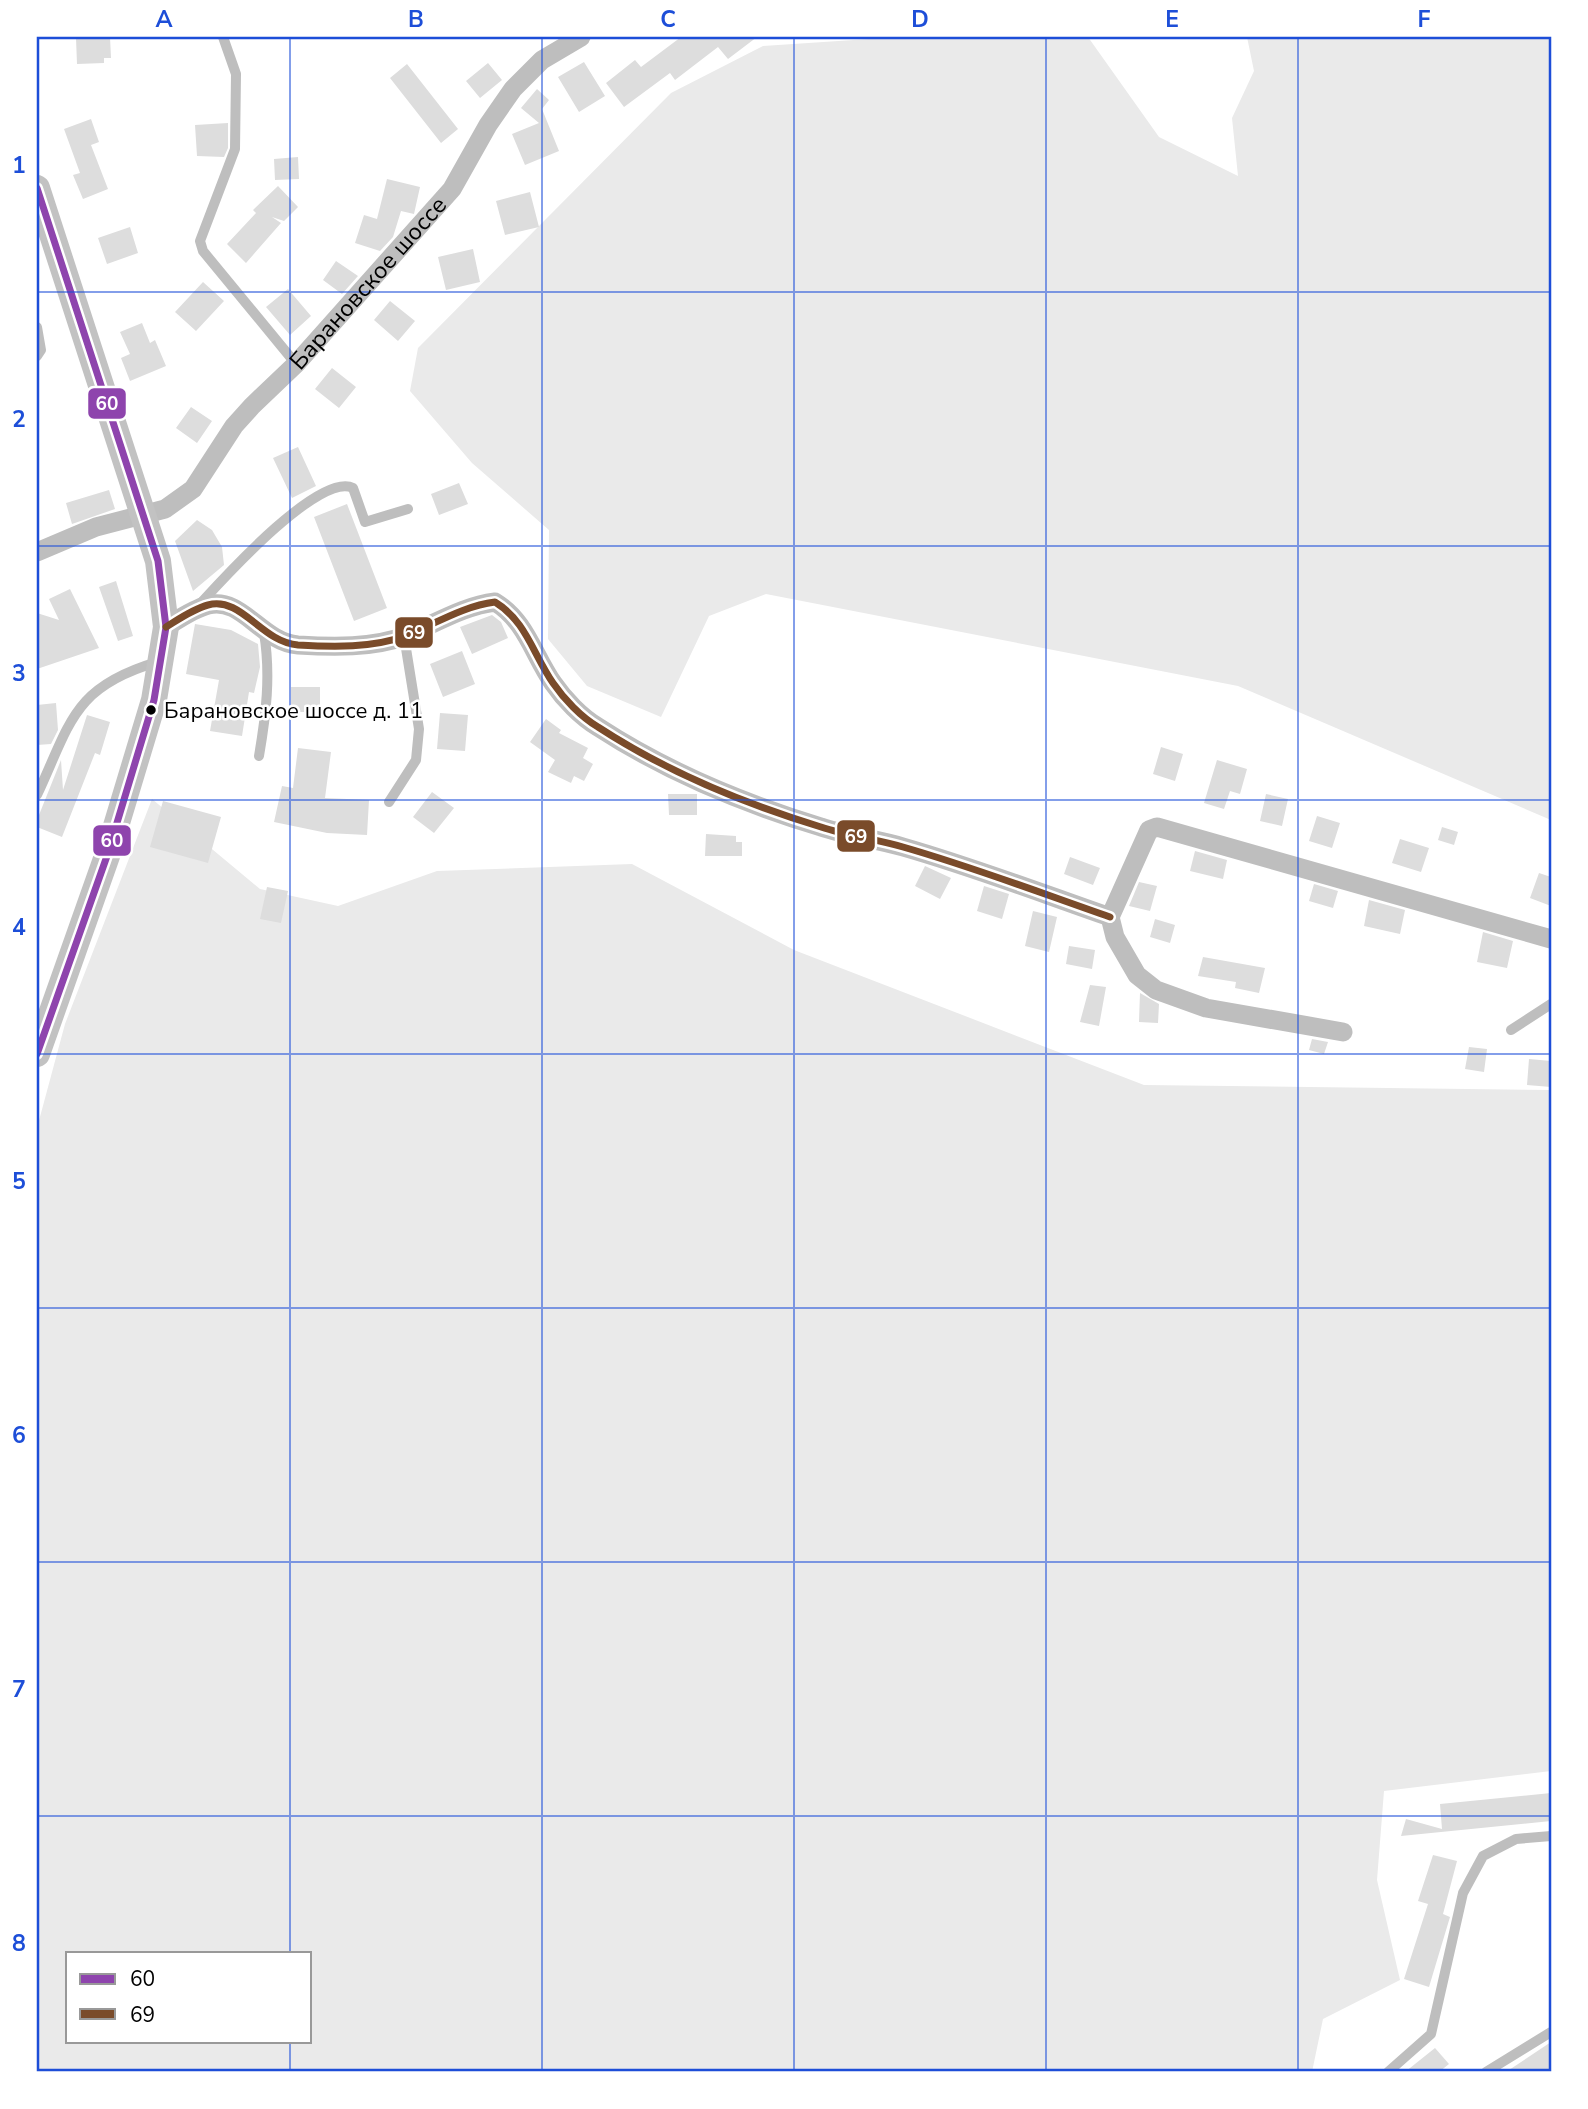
<svg xmlns="http://www.w3.org/2000/svg" width="1588" height="2109" font-family="'Nunito Sans',sans-serif">
	<style>
		.green { fill: #eaeaea; fill-rule: evenodd }
		.building { fill: #ddd }
		.lines { fill: none; stroke-linecap: round; stroke-linejoin: round }
		.lane { stroke: #bebebe; stroke-width: 10 }
		.street { stroke: #bebebe; stroke-width: 19 }
		.secondary { stroke: #c2c2c2; stroke-width: 26 }
		.bus-1-casing { stroke: #fff; stroke-width: 12 }
		.bus-2-casing { stroke: #fff; stroke-width: 12 }
		.bus-1 { stroke: #8e44ad; stroke-width: 7 }
		.bus-2 { stroke: #7a4b2a; stroke-width: 7 }
		.grid { fill: none; stroke: #1d4ed8; stroke-width: 2; stroke-opacity: 0.55 }
		.bus-dot { fill: #000; stroke: #fff; stroke-width: 2.5 }
		.labels { text-anchor: middle; stroke-width: 5; stroke-linejoin: round; paint-order: stroke }
		.bus-label { font-size: 22px; fill: #000; stroke: #fff; text-anchor: start }
		.street-label { font-size: 24px; fill: #000; stroke: #fff }
		.line-badge { stroke: #fff; stroke-width: 2.5 }
		.badge-label { font-size: 19px; text-anchor: middle; font-weight: bold; fill: #fff }
		.neatline { fill: none; stroke: #1d4ed8; stroke-width: 2.5 }
		.grid-label { font-size: 23px; text-anchor: middle; font-weight: bold; fill: #1d4ed8 }
	</style>
	<rect width="100%" height="100%" fill="#fff"/>
	<path class="green" d="M899,37h189l71,100 79,39 -6,-58 22,-47 -7,-34h304v783l-313,-134 -472,-92 -57,22 -48,101 -74,-31 -39,-47 1,-109 -77,-67 -62,-72 8,-43 253,-255 92,-47z
		M152,799l108,90 78,17 99,-35 195,-7 162,86 350,135 407,5v681l-167,20 -7,89 23,100 -77,39 -11,53h-1275v-944l28,-104zM68,1953h242v88h-242z"/>
	<path class="building" d="M110,37l1,21h-7v5l-27,1 -1,-26z
		M681,37h76l-29,22 -10,-12 -43,33 -5,-7 -46,34 -18,-24 29,-23 6,7z
		M584,62l21,34 -26,16 -21,-35z
		M488,63l14,17 -22,18 -14,-17z
		M407,64l51,65 -17,14 -51,-65z
		M537,89l12,11 -7,9 17,42 -34,14 -13,-31 27,-11 -18,-15z
		M91,119l8,23 -8,3 17,44 -25,10 -10,-24 7,-2 -16,-44z
		M228,123v25l-4,9 -27,-1 -2,-31z
		M298,157l1,22 -24,1 -1,-21z
		M387,179l33,8 -6,27 -13,-3 -8,26 -13,14 -25,-8 9,-28 13,4z
		M278,186l20,21 -14,14 -12,-4 9,6 -35,40 -19,-19 29,-31 -3,-3z
		M530,192l9,35 -34,8 -9,-34z
		M130,227l8,26 -31,11 -9,-26z
		M473,249l7,33 -34,8 -8,-33z
		M336,261l22,15 -16,18 -19,-14z
		M203,282l21,19 -28,30 -21,-19z
		M288,289l23,27 -21,19 -24,-28z
		M390,301l25,20 -17,20 -24,-21z
		M142,323l8,20 5,-3 11,26 -36,15 -9,-23 9,-4 -10,-22z
		M332,368l24,19 -17,21 -24,-19z
		M191,407l21,14 -15,22 -21,-15z
		M298,447l18,39 -24,12 -19,-40z
		M459,483l9,21 -29,11 -8,-21z
		M109,490l6,19 -43,15 -6,-21z
		M347,504l40,104 -33,13 -40,-104z
		M197,520l15,10 10,17 2,18 -31,26 -18,-50z
		M116,581l17,55 -15,5 -19,-54z
		M70,589l29,59 -62,21v-56l22,7 -10,-21z
		M492,615l9,7 7,16 -36,16 -12,-27z
		M195,624l36,6 27,14 2,23 -6,26 -5,-1 -7,44 -32,-5 9,-51 -33,-6z
		M462,651l13,33 -32,13 -13,-33z
		M291,687h29v25h-29z
		M56,703l2,27 -7,14 -14,1v-40z
		M440,713l28,2 -3,36 -28,-2z
		M87,715l23,7 -10,33 -5,-2 -33,84 -25,-10v-7l24,-60 2,30z
		M546,719l15,11 -2,3 29,15 -5,10 10,6 -9,17 -10,-5 -3,7 -23,-11 7,-12 -25,-18z
		M1161,747l22,7 -8,27 -22,-7z
		M298,748l33,4 -6,46 44,2 -2,35 -40,-2 -53,-11 8,-36 11,2z
		M1217,760l30,9 -7,25 -10,-3 -6,18 -20,-6z
		M432,792l22,16 -20,25 -21,-16z
		M668,794h29v21h-28z
		M1266,794l22,5 -6,27 -22,-5z
		M163,801l58,16 -13,46 -58,-16z
		M1317,816l23,7 -8,25 -23,-7z
		M1442,827l16,5 -4,13 -16,-5z
		M706,834l30,2v6h6v14h-37z
		M1400,839l29,9 -8,24 -29,-9z
		M1195,851l32,9 -4,19 -33,-8z
		M1070,857l30,11 -7,17 -29,-11z
		M925,866l26,12 -11,21 -25,-13z
		M1539,873l12,4v29l-21,-8z
		M1139,882l18,4 -7,25 -21,-5z
		M1314,884l24,7 -5,17 -24,-7z
		M984,886l25,8 -7,25 -25,-8z
		M267,887l21,4 -7,32 -21,-4z
		M1369,900l36,10 -5,24 -36,-8z
		M1033,911l24,6 -8,35 -24,-6z
		M1155,919l20,6 -5,18 -20,-6z
		M1483,932l30,9 -6,27 -30,-6z
		M1069,946l26,4 -3,19 -26,-5z
		M1203,957l62,11 -6,25 -24,-5 1,-6 -38,-6z
		M1090,985l16,2 -7,39 -19,-4z
		M1140,993l19,11 -1,19 -19,-1z
		M1312,1039l16,3 -4,12 -15,-4z
		M1469,1047l18,2 -3,23 -19,-3z
		M1529,1059l22,2v26l-24,-2z
		M1551,1793v28l-150,15 5,-17 36,10 -2,-25z
		M1433,1855l24,6 -14,53 7,3 -21,70 -25,-8 24,-75 -10,-3z
		M1551,2042v30h-45z
		M1435,2048l14,16 -10,8h-34z"/>
	<g class="lines">
		<path class="lane" d="M223,37l13,37 -1,75 -35,92 3,10 93,113
			M37,327l4,23 -4,6
			M200,604c22,-24 120,-133 153,-116l12,34 43,-13
			M259,756c7,-41 12,-81 5,-123
			M37,795c34,-73 36,-108 120,-133
			M389,802l27,-42 3,-31 -15,-93
			M1511,1030l40,-26
			M1388,2072l43,-38 32,-141 20,-37 33,-17 35,-3
			M1486,2072l65,-40"/>
		<g class="street">
			<path id="s1" d="M37,552l59,-25 69,-18 28,-20 41,-63 18,-20 44,-42 156,-175 36,-64 25,-36 29,-29 39,-23"/>
			<path d="M166,627c13,-8 27,-18 42,-22 34,-9 53,37 90,40 35,2 75,3 107,-9 30,-12 58,-30 90,-34 31,19 38,52 58,81 11,16 28,34 45,44 69,45 144,76 223,100 27,9 55,12 82,20 70,20 138,46 207,70"/>
			<path d="M1343,1032l-137,-24 -50,-18 -19,-15 -22,-38 -5,-20 39,-87 8,-3 394,112"/>
		</g>
		<path class="secondary" d="M37,188l121,373 8,66 -12,73 -47,156 -70,198"/>
		<defs>
			<path id="bus-1" d="M37,188l121,373 8,66 -12,73 -47,156 -70,198"/>
			<path id="bus-2" d="M166,627c13,-8 27,-18 42,-22 34,-9 53,37 90,40 35,2 75,3 107,-9 30,-12 58,-30 90,-34 31,19 38,52 58,81 11,16 28,34 45,44 69,45 144,76 223,100 27,9 55,12 82,20 70,20 138,46 207,70"/>
		</defs>
		<use href="#bus-1" class="bus-1-casing"/>
		<use href="#bus-2" class="bus-2-casing"/>
		<use href="#bus-1" class="bus-1"/>
		<use href="#bus-2" class="bus-2"/>
	</g>
	<path class="grid" d="M290,37v1916M542,37v2035M794,37v2035M1046,37v2035M1298,37v2035M37,292h1514M37,546h1514M37,800h1514M37,1054h1514M37,1308h1514M37,1562h1514M37,1816h1514M290,2041v31"/>
	<circle class="bus-dot" cx="151" cy="710" r="6"/>
	<g class="labels">
		<g class="bus-label">
			<text x="164" y="718">Барановское шоссе д. 11</text>
		</g>
		<g class="street-label">
			<text dy="8" stroke="none"><textPath href="#s1" startOffset="441">Барановское шоссе</textPath></text>
		</g>
	</g>
	<g class="line-badge">
		<rect x="87" y="387" width="40" height="33" rx="7" fill="#8e44ad"/>
		<rect x="394" y="616" width="40" height="33" rx="7" fill="#7a4b2a"/>
		<rect x="836" y="819" width="40" height="34" rx="7" fill="#7a4b2a"/>
		<rect x="92" y="824" width="40" height="33" rx="7" fill="#8e44ad"/>
	</g>
	<g class="badge-label">
		<text x="107" y="410">60</text>
		<text x="414" y="639">69</text>
		<text x="856" y="843">69</text>
		<text x="112" y="847">60</text>
	</g>
	<rect width="1588" height="2109" fill="none" stroke="#ffffff" stroke-width="77"/>
	<rect x="66" y="1952" width="245" height="91" fill="#ffffff" stroke="#999999" stroke-width="2"/>
	<rect x="80" y="1974" width="35" height="10" fill="#8e44ad" stroke="#999999" stroke-width="2"/>
	<text x="130" y="1986" font-size="21" fill="#000000">60</text>
	<rect x="80" y="2009" width="35" height="10" fill="#7a4b2a" stroke="#999999" stroke-width="2"/>
	<text x="130" y="2022" font-size="21" fill="#000000">69</text>
	<rect x="38" y="38" width="1512" height="2032" class="neatline"/>
	<g class="grid-label">
		<text x="164" y="27">A</text>
		<text x="416" y="27">B</text>
		<text x="668" y="27">C</text>
		<text x="920" y="27">D</text>
		<text x="1172" y="27">E</text>
		<text x="1424" y="27">F</text>
		<text x="19" y="173">1</text>
		<text x="19" y="427">2</text>
		<text x="19" y="681">3</text>
		<text x="19" y="935">4</text>
		<text x="19" y="1189">5</text>
		<text x="19" y="1443">6</text>
		<text x="19" y="1697">7</text>
		<text x="19" y="1951">8</text>
	</g>
</svg>
